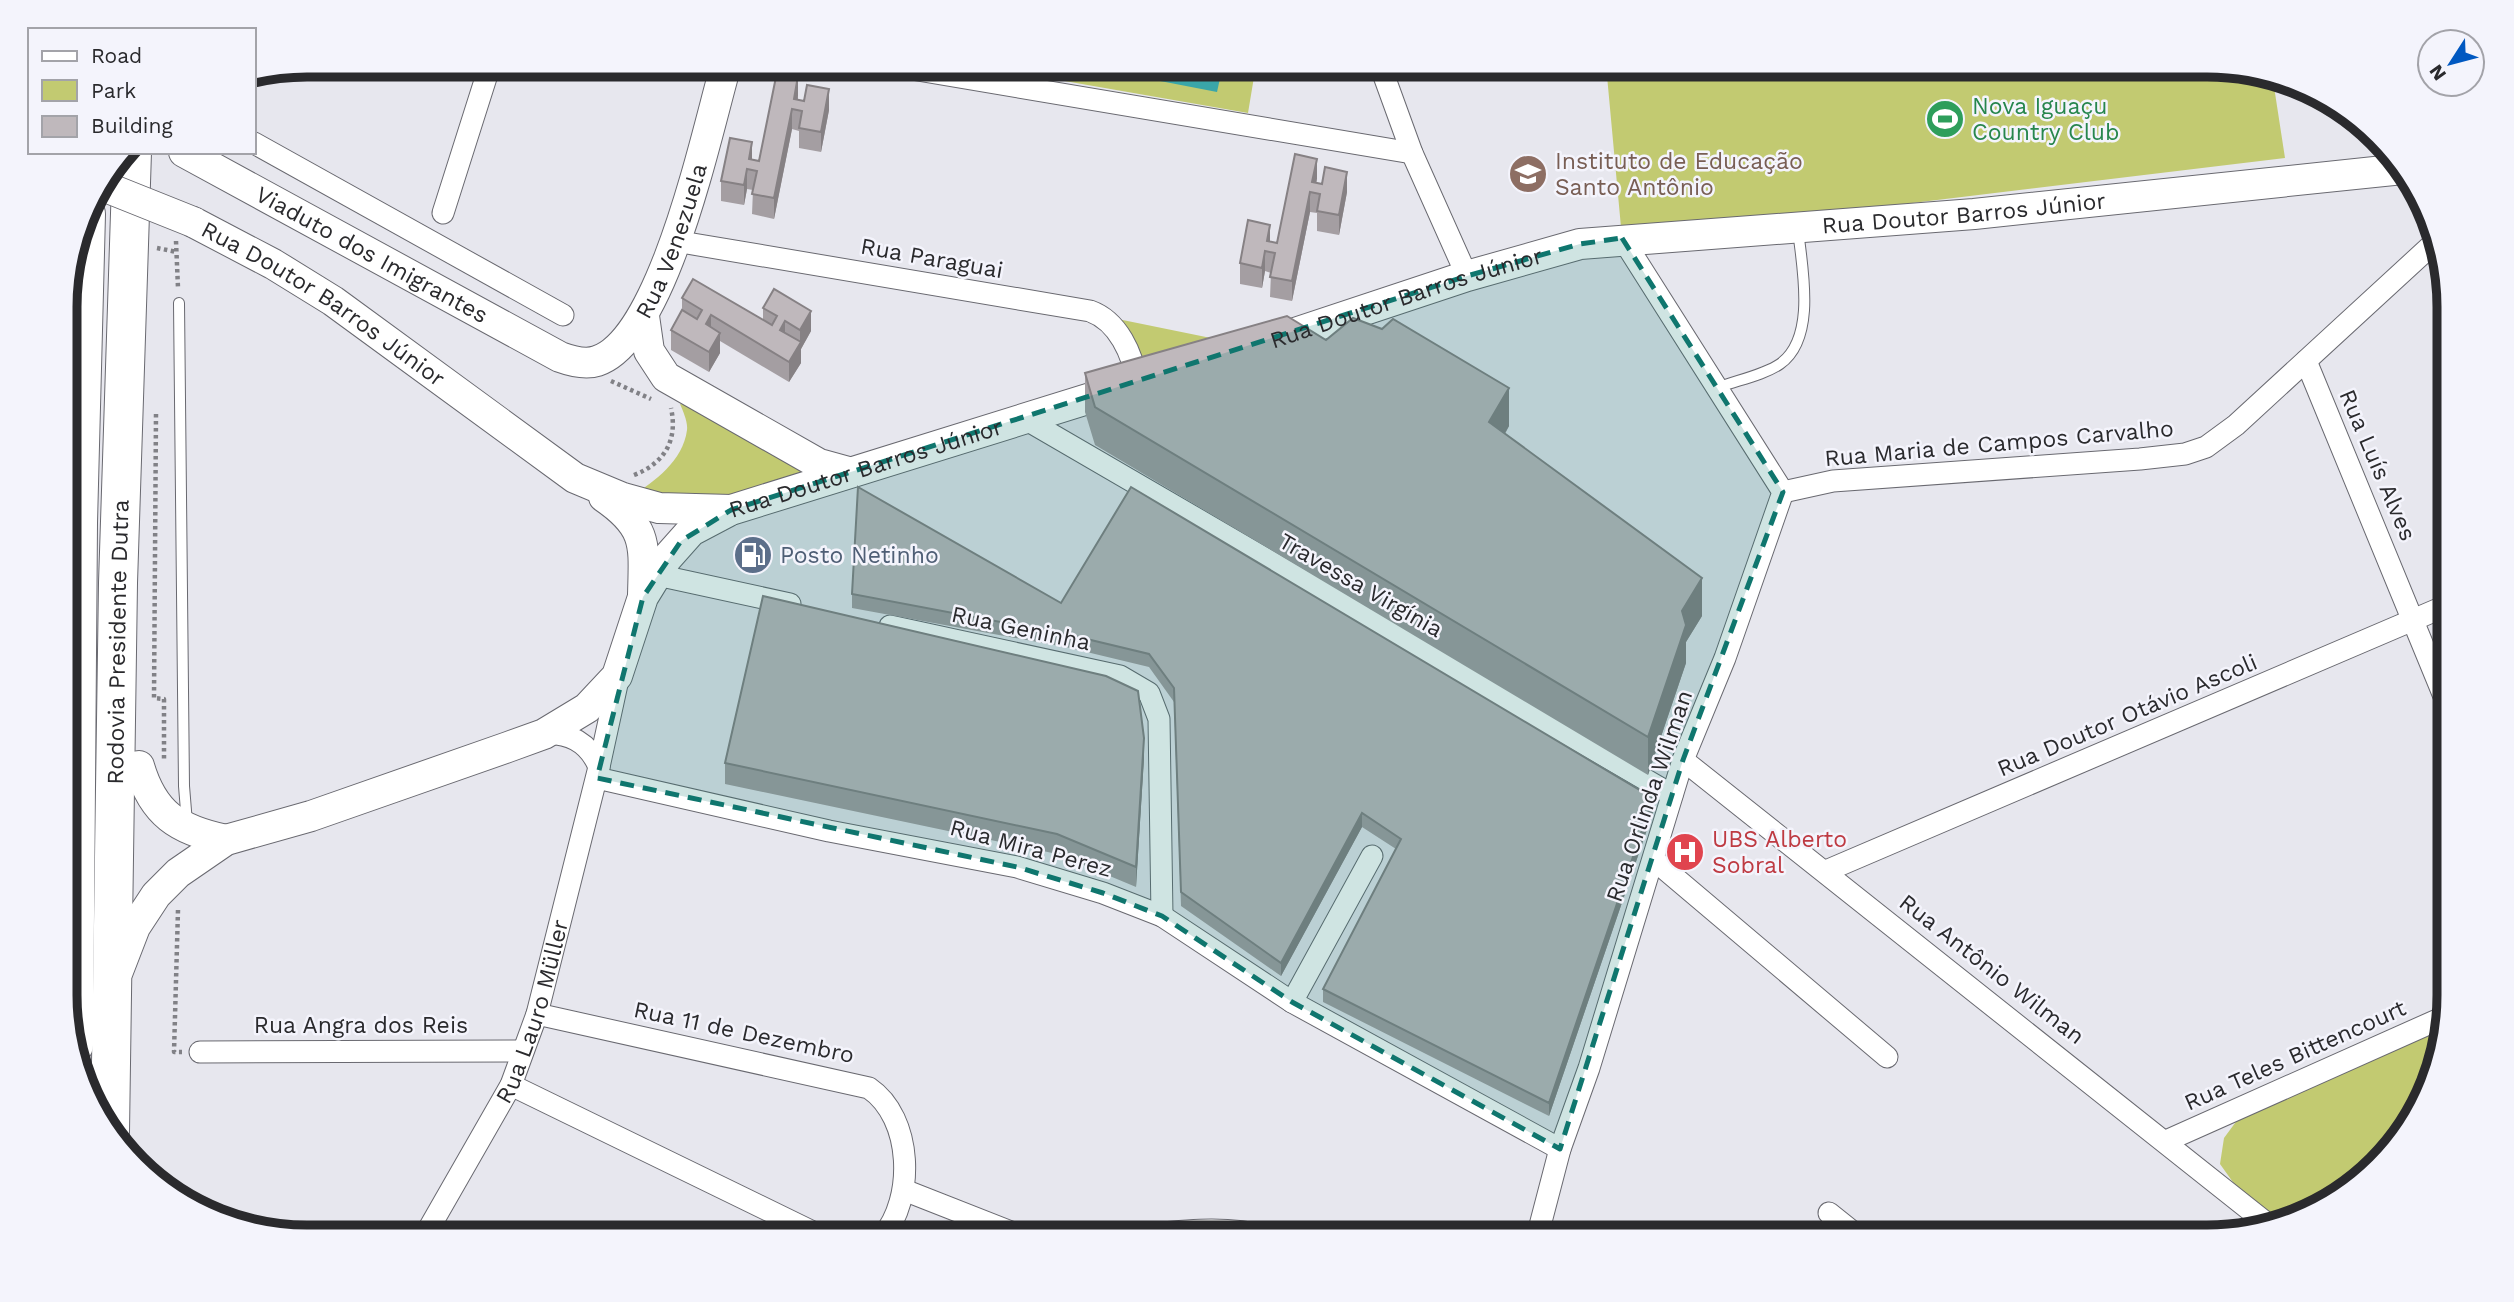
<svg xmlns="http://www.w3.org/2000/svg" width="2514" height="1302" font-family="'Work Sans',sans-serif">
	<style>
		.green { fill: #c2ca71 }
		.water { fill: #3aa6a9 }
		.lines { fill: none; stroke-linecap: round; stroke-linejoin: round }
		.lane-casing { stroke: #696970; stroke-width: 12 }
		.street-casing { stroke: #696970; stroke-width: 23 }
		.secondary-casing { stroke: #696970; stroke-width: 32 }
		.highway-casing { stroke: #696970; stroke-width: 40 }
		.path { stroke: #818186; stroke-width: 4.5; stroke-dasharray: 3.5 3.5; stroke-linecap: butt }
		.lane { stroke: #fff; stroke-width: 10 }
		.street { stroke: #fff; stroke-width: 21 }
		.secondary { stroke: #fff; stroke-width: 30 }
		.highway { stroke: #fff; stroke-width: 38 }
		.secondary-bridge-casing { stroke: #696970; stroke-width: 32; stroke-linecap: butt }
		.secondary-bridge { stroke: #fff; stroke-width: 30 }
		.wall { fill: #a49ea2 }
		.shaded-wall { fill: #868184 }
		.building { fill: #bfb8bc; stroke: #868184; stroke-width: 2 }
		.marked { fill: #0f766e; fill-opacity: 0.2; stroke: #0f766e; stroke-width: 5; stroke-dasharray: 14 9; stroke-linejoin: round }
		.labels { text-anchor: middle; stroke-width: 5; stroke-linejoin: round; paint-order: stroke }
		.leisure-label { font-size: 23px; fill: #27864d; stroke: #f4f4fc; text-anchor: start }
		.education-label { font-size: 23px; fill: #785e54; stroke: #f4f4fc; text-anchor: start }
		.street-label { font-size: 23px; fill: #2a2a2d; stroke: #f4f4fc }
		.service-label { font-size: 23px; fill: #4e5e75; stroke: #f4f4fc; text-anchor: start }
		.health-label { font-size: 23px; fill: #be3a42; stroke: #f4f4fc; text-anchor: start }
		.rim { fill: none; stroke: #2a2a2d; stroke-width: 9 }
	</style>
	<rect width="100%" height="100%" fill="#e7e7ee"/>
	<path class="green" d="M973,65h283l-8,48z
		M1606,65h601l66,15 12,78 -663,80z
		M1103,316l152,31 -118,36z
		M680,404l23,3 118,69 -102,30 -87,-10c23,-15 51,-35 55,-66 1,-8 -4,-19 -7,-26z
		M2441,1030l-17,72 -83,95 -64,21 -42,-33 -15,-21 4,-26 14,-19z"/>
	<path class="water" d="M1126,65h97l-6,27 -93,-18z"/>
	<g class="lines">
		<defs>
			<path id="lane" d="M179,303l5,483 3,37
				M1719,387c19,-7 45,-12 61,-23 37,-26 22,-97 18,-134"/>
			<g id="street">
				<path d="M888,65l524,88"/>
				<path d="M1380,65l32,88 55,123"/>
				<path d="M254,143l309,172"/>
				<path d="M443,213l47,-148"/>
				<path d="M675,241l415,70c28,10 43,43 47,72"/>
				<path d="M2306,361l142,345"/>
				<path d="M1025,419l647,376"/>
				<path d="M1783,492l50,-11 307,-22 45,-5 21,-7 30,-22 198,-182"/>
				<path d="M657,575l133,29"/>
				<path d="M890,626l230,50 29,17 10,26 3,197"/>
				<path d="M544,734c25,-2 45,9 55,33"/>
				<path d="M1683,760l582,462"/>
				<path d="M597,778l232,53 188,36 86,26 59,23 130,86 268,147"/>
				<path d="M1654,860l233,197"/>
				<path d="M1826,871l622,-266"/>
				<path d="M1292,1002l80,-146"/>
				<path d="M537,1014l332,74c44,30 46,111 13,149"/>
				<path d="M200,1052l323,-1"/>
				<path d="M511,1085l312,152"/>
				<path d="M2166,1141l278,-124"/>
				<path d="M904,1190l112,44 17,3"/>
				<path d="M1829,1213l30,24"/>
				<path id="s1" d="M424,1237l87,-152 26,-71 62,-247 20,-92"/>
				<path d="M1115,1237c52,-3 103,-14 153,0"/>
				<path d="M1537,1237l23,-88 29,-81 94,-308 42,-102 58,-166 -161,-254"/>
			</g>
			<g id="secondary">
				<path id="s2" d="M184,152l376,205c11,4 25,8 37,4 67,-22 110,-231 129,-296"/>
				<path id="s3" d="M193,222l80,42 60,37 242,177 48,20 36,10 72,2 392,-122"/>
				<path d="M644,316l5,35 17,26 153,87 29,8"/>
				<path id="s4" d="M1271,341l196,-65 113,-32 394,-30 429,-45"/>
				<path d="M604,497c45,31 40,49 39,99"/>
				<path d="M139,766c14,48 39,64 87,74"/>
				<path d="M118,971l17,-44 21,-32 22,-22 48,-33 85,-24 197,-69 36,-13 43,-26 30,-32 26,-79 24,-39 24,-27 36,-19"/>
			</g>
			<g id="highway">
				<path d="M74,1045l4,-522 8,-309"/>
				<path id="s5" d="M110,1132l8,-549 14,-431"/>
			</g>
		</defs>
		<use href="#lane" class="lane-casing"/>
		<use href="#street" class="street-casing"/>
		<use href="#secondary" class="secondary-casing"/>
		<use href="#highway" class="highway-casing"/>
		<path class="path" d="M176,241l2,47
			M157,248l20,4
			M611,381l40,18
			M156,414l-2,284 10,1v60
			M634,475c31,-12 44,-35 37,-67
			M178,910l-4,142h8"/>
		<use href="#lane" class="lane"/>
		<use href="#street" class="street"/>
		<use href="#secondary" class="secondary"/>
		<use href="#highway" class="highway"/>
		<defs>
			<path id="secondary-bridge" d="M108,188l85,34"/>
		</defs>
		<use href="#secondary-bridge" class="secondary-bridge-casing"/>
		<use href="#secondary-bridge" class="secondary-bridge"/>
	</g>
	<path class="wall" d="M798,96v4l31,10 -8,42 -22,-4v-17l-7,-2 -18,90 -22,-5 1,-24 -6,-1 -3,16 -23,-4v-20l31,-22 7,2z
		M1317,179l-1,4 31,9 -8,43 -22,-4v-18l-7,-1 -18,89 -22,-4 1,-24 -6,-2 -3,17 -22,-4v-21l30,-21 7,1z
		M682,298l81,22v-12l48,23 -10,18v14l-12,19 -69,-41v12l-11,19 -38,-22v-20l11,-19z
		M1326,340l183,86 -4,8 197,182 -16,26v21l-38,112 -553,-330 -10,-33v-39z
		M852,594l209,9 592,209 -104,304 -226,-114v-13l73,-140 -34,-22 -81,149 -100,-70 -7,-204 -25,-35 -79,-19 -218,-40z
		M1144,758l-8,129 -79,-33 -332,-70v-21z"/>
	<path class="shaded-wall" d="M798,76v20l-2,14 -2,-11z
		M829,89v21l-8,42v-20z
		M792,109v20l-18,90v-21z
		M752,142v21l-3,-4z
		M1317,159v20l-3,13 -2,-10z
		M747,169v20l-3,16v-20z
		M1347,172v20l-8,43v-20z
		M1310,192v20l-18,89v-20z
		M1270,225v20l-3,-4z
		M1265,251v20l-3,17v-20z
		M811,311v20l-10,18v14l-12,19v-20l11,-19v-13z
		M711,315v20l-5,-11z
		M785,321v21l-5,-12z
		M720,333v20l-11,19v-20z
		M1509,388v38l-20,34v-38z
		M1702,578v38l-16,26v21l-38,112v-38l34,-126z
		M1144,738v20l-8,129v-20z
		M1653,798v14l-104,304v-13z
		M1362,813v14l-81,149v-13z"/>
	<path class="building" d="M777,72l21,4 -4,23 10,2 3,-16 22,4 -8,43 -22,-4 3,-17 -10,-2 -18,89 -22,-4 5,-23 -10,-2 -3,16 -23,-4 9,-43 22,4 -3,17 10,2z
		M1295,154l22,5 -5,23 10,2 3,-17 22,5 -8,43 -22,-4 3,-17 -10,-2 -18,89 -22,-4 5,-24 -10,-2 -3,17 -22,-5 8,-43 22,5 -3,16 10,2z
		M693,279l79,46 5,-9 -14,-8 11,-19 37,22 -11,19 -15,-9 -5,9 21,12 -12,20 -78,-47 -5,9 14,9 -11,19 -38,-22 11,-20 15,9 5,-9 -20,-12z
		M1287,316l39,24 27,-22 29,11 11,-10 116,69 -20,34 213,156 -20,33 4,14 -38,112 -553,-330 -10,-34z
		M858,487l203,116 70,-116 522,311 -104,305 -226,-114 78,-150 -39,-26 -81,150 -100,-71 -7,-204 -25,-34 -79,-19 -218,-41z
		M763,596l343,80 32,15 6,47 -8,129 -79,-33 -332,-71z"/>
	<path class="marked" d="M1622,238l161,254 -100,268 -123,389 -268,-147 -130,-86 -59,-23 -86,-26 -420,-89 46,-181 38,-56 50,-31 736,-234 113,-32z"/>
	<defs>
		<symbol id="stadium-disc" viewBox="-11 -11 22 22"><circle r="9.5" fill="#2e9e5b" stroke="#f4f4fc"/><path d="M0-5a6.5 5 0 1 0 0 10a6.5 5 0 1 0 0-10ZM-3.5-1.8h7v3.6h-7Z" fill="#fff"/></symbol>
		<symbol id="school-disc" viewBox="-11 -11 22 22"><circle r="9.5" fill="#8d6e63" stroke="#f4f4fc"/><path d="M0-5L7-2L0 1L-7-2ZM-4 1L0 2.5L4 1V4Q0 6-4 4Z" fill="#fff"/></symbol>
		<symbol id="fuel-disc" viewBox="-11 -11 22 22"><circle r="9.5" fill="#5c6f8a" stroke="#f4f4fc"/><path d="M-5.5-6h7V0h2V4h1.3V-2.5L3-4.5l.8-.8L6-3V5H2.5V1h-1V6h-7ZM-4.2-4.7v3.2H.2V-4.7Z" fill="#fff"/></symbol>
		<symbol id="hospital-disc" viewBox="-11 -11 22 22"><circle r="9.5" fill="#e0444e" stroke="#f4f4fc"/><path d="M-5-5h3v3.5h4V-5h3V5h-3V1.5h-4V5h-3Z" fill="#fff"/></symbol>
	</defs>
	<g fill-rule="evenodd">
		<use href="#stadium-disc" x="1923" y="97" width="44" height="44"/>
		<use href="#school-disc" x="1506" y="152" width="44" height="44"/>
		<use href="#fuel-disc" x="731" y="533" width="44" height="44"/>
		<use href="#hospital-disc" x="1663" y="830" width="44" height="44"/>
	</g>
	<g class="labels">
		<g class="leisure-label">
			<text x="1972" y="114">Nova Iguaçu<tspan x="1972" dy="26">Country Club</tspan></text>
		</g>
		<g class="education-label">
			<text x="1555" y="169">Instituto de Educação<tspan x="1555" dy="26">Santo Antônio</tspan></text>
		</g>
		<g class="street-label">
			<text dy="8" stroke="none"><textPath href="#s4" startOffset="709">Rua Doutor Barros Júnior</textPath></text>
			<text dy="8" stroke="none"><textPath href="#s2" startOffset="612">Rua Venezuela</textPath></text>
			<text dy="8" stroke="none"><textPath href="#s2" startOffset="214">Viaduto dos Imigrantes</textPath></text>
			<text transform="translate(932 258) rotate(10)" y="8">Rua Paraguai</text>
			<text dy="8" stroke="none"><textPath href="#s4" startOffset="142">Rua Doutor Barros Júnior</textPath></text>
			<text dy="8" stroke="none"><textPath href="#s3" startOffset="154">Rua Doutor Barros Júnior</textPath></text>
			<text transform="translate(1999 443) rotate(-5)" y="8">Rua Maria de Campos Carvalho</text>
			<text transform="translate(2378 465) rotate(67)" y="8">Rua Luís Alves</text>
			<text dy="8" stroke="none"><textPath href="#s3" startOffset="763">Rua Doutor Barros Júnior</textPath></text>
			<text transform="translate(1361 585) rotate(30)" y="8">Travessa Virgínia</text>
			<text transform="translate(1021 628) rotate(12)" y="8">Rua Geninha</text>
			<text dy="8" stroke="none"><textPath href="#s5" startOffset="490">Rodovia Presidente Dutra</textPath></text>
			<text transform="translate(2127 715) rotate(-23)" y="8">Rua Doutor Otávio Ascoli</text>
			<text transform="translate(1649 796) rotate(-71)" y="8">Rua Orlinda Wilman</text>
			<text transform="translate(1031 848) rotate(15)" y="8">Rua Mira Perez</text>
			<text transform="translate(1992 969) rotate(38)" y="8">Rua Antônio Wilman</text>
			<text dy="8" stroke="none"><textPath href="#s1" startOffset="252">Rua Lauro Müller</textPath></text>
			<text x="361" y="1033">Rua Angra dos Reis</text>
			<text transform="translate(744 1032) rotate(12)" y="8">Rua 11 de Dezembro</text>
			<text transform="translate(2295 1055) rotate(-24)" y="8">Rua Teles Bittencourt</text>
		</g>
		<g class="service-label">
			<text x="780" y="563">Posto Netinho</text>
		</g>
		<g class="health-label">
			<text x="1712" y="847">UBS Alberto<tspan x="1712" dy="26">Sobral</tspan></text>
		</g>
	</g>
	<path d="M0 0H2514V1302H0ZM307 77H2207A230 230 0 0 1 2437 307V995A230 230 0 0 1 2207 1225H307A230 230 0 0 1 77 995V307A230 230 0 0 1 307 77Z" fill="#f4f4fc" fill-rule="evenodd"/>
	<path class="rim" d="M307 77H2207A230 230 0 0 1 2437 307V995A230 230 0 0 1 2207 1225H307A230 230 0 0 1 77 995V307A230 230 0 0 1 307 77Z"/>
	<rect x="28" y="28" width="228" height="126" fill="#f4f4fc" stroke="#a3a3a9" stroke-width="2"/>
	<rect x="42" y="51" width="35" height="10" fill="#ffffff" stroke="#a3a3a9" stroke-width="2"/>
	<text x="91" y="63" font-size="21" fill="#2a2a2d">Road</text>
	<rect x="42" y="80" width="35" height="21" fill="#c2ca71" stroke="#a3a3a9" stroke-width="2"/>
	<text x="91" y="98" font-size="21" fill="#2a2a2d">Park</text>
	<rect x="42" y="116" width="35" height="21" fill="#bfb8bc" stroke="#a3a3a9" stroke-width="2"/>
	<text x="91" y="133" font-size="21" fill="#2a2a2d">Building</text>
	<g transform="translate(2451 63) rotate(234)"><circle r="33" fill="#f4f4fc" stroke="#a3a3a9" stroke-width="2"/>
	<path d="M0-5L12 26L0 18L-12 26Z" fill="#0058c1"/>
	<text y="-10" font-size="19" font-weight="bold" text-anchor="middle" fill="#2a2a2d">N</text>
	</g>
</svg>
